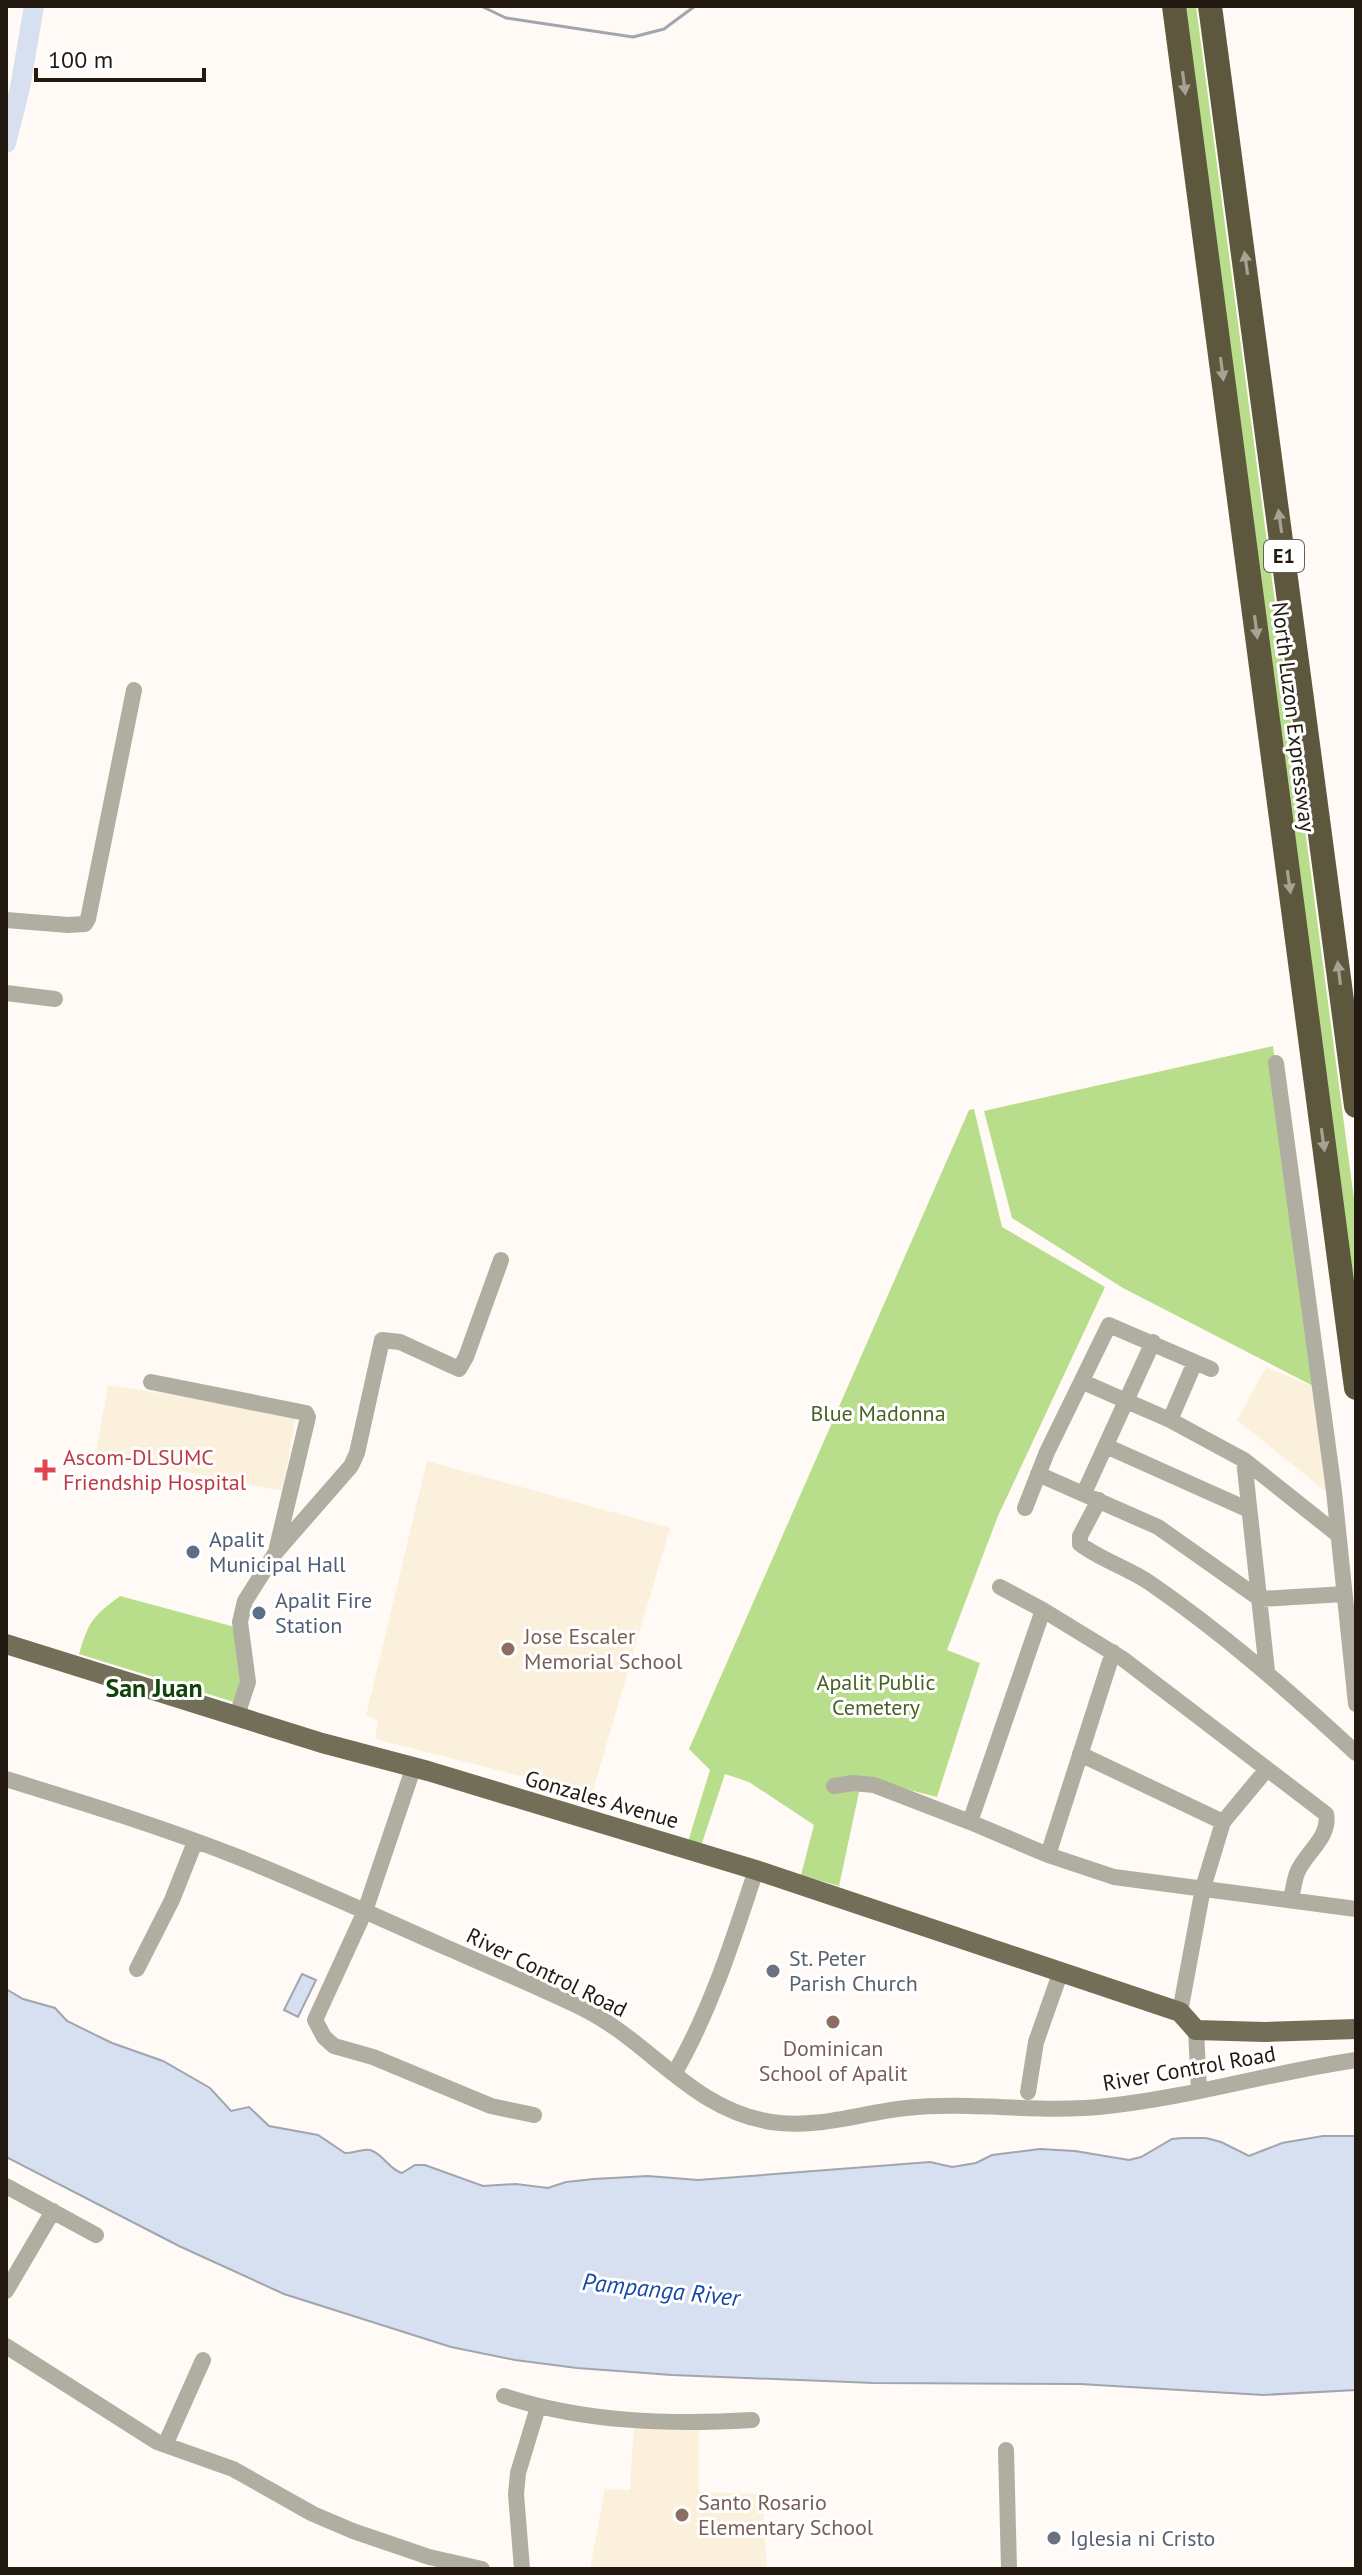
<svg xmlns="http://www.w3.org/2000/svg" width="1362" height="2575" font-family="'PT Sans',sans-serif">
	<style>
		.education { fill: #fbf0db }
		.green { fill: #b8de8c }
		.water { fill: #d6e0f1; stroke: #a0a5ae; stroke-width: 2 }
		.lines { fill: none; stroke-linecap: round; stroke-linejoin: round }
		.stream { stroke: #a0a5ae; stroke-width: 3 }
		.river { stroke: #d6e0f1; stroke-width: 20 }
		.minor { stroke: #b0aea1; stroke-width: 16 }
		.major { stroke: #726e57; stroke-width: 20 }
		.highway { stroke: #5d573d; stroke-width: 24 }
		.oneway { fill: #a6a394 }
		.health-dot { fill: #e0444e; stroke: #fff; stroke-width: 3 }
		.service-dot { fill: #5c6f8a; stroke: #fff; stroke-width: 3 }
		.education-dot { fill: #8d6e63; stroke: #fff; stroke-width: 3 }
		.worship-dot { fill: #6b7280; stroke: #fff; stroke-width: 3 }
		.labels { text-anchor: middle; stroke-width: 6; stroke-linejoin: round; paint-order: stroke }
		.shield { fill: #fff; stroke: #645f58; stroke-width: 2 }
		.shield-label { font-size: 20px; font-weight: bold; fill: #221a11 }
		.street-label { font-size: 22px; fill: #221a11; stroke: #fff }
		.park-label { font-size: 22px; fill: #476222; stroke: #fff }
		.health-label { font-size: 22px; fill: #be3a42; stroke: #fff; text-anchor: start }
		.service-label { font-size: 22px; fill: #4e5e75; stroke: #fff; text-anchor: start }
		.education-label { font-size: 22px; fill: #785e54; stroke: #fff; text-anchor: start }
		.worship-label { font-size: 22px; fill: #5b616d; stroke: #fff; text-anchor: start }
		.water-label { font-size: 24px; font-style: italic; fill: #1648a5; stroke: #fff }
		.quarter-label { font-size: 26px; font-weight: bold; fill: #12430b; stroke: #fff }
	</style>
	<rect width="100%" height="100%" fill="#fffaf5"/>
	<path class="education" d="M1266,1367l51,21 11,105 -91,-73z
		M108,1385l188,29 -13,77 -187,-37z
		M427,1461l243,67 -78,266 -217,-55 3,-19 -12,-4z
		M634,2424l65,3v65l63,2 5,75h-177l15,-80 25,1z"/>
	<path class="green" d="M1185,6h11l160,1208v88z
		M1273,1046l44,342 -194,-100 -111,-70 -28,-107z
		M974,1109l28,118 103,60 -107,229 -51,134 33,13 -43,134 -75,-19 -23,108 -38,-11 13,-50 -65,-43 -24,-8 -25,75 -13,-4 23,-75 -21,-21 280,-639z
		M120,1596l115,31 6,51 -7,24 -155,-48c10,-33 13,-37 41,-58z"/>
	<path class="water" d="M302,1974l14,6 -18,37 -14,-7z
		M6,1989l17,10 32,9 12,13 45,22 51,18 47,27 21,23 18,-4 20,19 49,9 27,18c9,1 17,-5 25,-3 14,4 18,19 32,23l13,-8h10l58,21 33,-2 32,4 18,-6 28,-3 54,-3 50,4 232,-18 22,5 24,-4 16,-8 48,-6 35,2 54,9 12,-3 31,-18 11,-1h23l15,4 28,14 33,-13 41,-7h33v254l-93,5 -183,-11 -206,-1 -202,-8 -95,-7 -62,-8 -64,-13 -167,-53 -105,-48 -173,-89z"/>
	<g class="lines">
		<path class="stream" d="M481,6l25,12 127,19 31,-8 31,-23"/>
		<path class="river" d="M6,143l14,-55 14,-82"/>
		<path class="minor" d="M6,920l62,5 17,-1 3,-5 46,-229
			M6,993l49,6
			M1276,1063l58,428 22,213
			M151,1382l155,31 2,4 -31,130
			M1083,1382l87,38 74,40 93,74
			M1170,1420l25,-58
			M1106,1446l143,64
			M1244,1460l23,211
			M1038,1474l120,53 102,72 84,-5
			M1084,1493l69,-151
			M1099,1500l-19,36v8c21,16 48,24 70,39 74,51 140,109 206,170
			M1025,1508l22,-56 62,-127 102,44
			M1000,1587l43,23 80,49 203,155c5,23 -21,39 -29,59 -3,8 -4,18 -6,26
			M240,1716v-10l8,-24 -8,-60 5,-21 31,-49 75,-86 6,-13 25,-113 18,2 59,27 7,-12 35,-97
			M1080,1754l143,68
			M413,1769l-48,142 -50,109 9,17 10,9 39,11 118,49 43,9
			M6,1779c78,24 156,48 232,78 70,28 137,59 205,89 46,20 93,40 139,62 69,34 109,101 189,114 47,7 89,-9 135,-14 67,-7 135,6 202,-2 84,-9 165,-34 248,-46
			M834,1786l19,-3 21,2 96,37 78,33 66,22 242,32
			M970,1822l73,-212
			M1048,1855l65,-203
			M137,1969l35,-69 23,-58
			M1180,2012l23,-124 20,-66 44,-53
			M1196,2030l3,61
			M674,2074c37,-64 59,-134 82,-204
			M1028,2092l8,-50 25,-71
			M6,2186l90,49
			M6,2291l47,-80
			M6,2346l151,96 76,27 80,45 40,17 76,26 53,12
			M504,2396c80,26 164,29 248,24
			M165,2445l38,-85
			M1006,2450l3,119
			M522,2569l-6,-75 2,-21 20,-66"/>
		<path class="major" d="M6,1644l316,99 106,28 328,99 424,142 16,18 69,2 91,-3"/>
		<path class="highway" d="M1174,6l182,1382
			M1210,6l146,1100"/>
	</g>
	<defs><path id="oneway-solid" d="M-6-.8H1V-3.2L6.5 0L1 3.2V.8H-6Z" transform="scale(2)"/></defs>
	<g class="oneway">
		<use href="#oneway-solid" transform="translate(1184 83) rotate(83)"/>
		<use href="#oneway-solid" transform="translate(1246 263) rotate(-98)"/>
		<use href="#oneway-solid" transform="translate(1222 369) rotate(83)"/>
		<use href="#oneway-solid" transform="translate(1280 521) rotate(-98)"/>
		<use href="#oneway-solid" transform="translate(1256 627) rotate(83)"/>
		<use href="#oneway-solid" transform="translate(1289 882) rotate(82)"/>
		<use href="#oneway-solid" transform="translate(1339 973) rotate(-97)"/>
		<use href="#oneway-solid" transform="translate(1323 1140) rotate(82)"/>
	</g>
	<path class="health-dot" d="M41 1458h8v8h8v8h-8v8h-8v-8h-8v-8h8z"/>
	<g class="service-dot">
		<circle cx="193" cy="1552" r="8"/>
		<circle cx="259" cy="1613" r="8"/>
	</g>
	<g class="education-dot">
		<circle cx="508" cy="1649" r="8"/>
		<circle cx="833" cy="2022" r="8"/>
		<circle cx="682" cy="2515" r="8"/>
	</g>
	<g class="worship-dot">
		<circle cx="773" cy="1971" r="8"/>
		<circle cx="1054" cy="2538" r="8"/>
	</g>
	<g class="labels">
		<rect class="shield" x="1264" y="540" width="40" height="32" rx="6"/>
		<g class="shield-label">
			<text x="1284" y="563">E1</text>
		</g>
		<g class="street-label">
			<text transform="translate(1294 717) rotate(83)" y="8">North Luzon Expressway</text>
			<text transform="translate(602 1799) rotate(16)" y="8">Gonzales Avenue</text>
			<text transform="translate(547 1972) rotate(26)" y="8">River Control Road</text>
			<text transform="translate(1189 2068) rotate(-10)" y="8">River Control Road</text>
		</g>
		<g class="park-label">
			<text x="878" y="1421">Blue Madonna</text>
			<text x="876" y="1690">Apalit Public<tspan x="876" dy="25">Cemetery</tspan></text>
		</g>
		<g class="health-label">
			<text x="63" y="1465">Ascom-DLSUMC<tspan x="63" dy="25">Friendship Hospital</tspan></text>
		</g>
		<g class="service-label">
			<text x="209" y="1547">Apalit<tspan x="209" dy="25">Municipal Hall</tspan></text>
			<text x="275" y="1608">Apalit Fire<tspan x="275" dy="25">Station</tspan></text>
		</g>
		<g class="education-label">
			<text x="524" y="1644">Jose Escaler<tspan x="524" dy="25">Memorial School</tspan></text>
			<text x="833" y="2056" text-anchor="middle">Dominican<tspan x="833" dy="25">School of Apalit</tspan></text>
			<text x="698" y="2510">Santo Rosario<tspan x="698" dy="25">Elementary School</tspan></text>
		</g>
		<g class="worship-label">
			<text x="789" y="1966">St. Peter<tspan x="789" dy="25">Parish Church</tspan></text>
			<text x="1070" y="2546">Iglesia ni Cristo</text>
		</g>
		<g class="water-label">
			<text transform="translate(661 2290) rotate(6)" y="8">Pampanga River</text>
		</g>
		<g class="quarter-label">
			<text x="154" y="1697">San Juan</text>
		</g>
	</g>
	<rect width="1362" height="2575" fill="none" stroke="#221a11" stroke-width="16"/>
	<path d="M36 68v12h168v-12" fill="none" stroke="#221a11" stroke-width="4"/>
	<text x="48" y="68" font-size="24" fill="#221a11" stroke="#ffffff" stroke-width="6" paint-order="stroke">100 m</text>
</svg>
